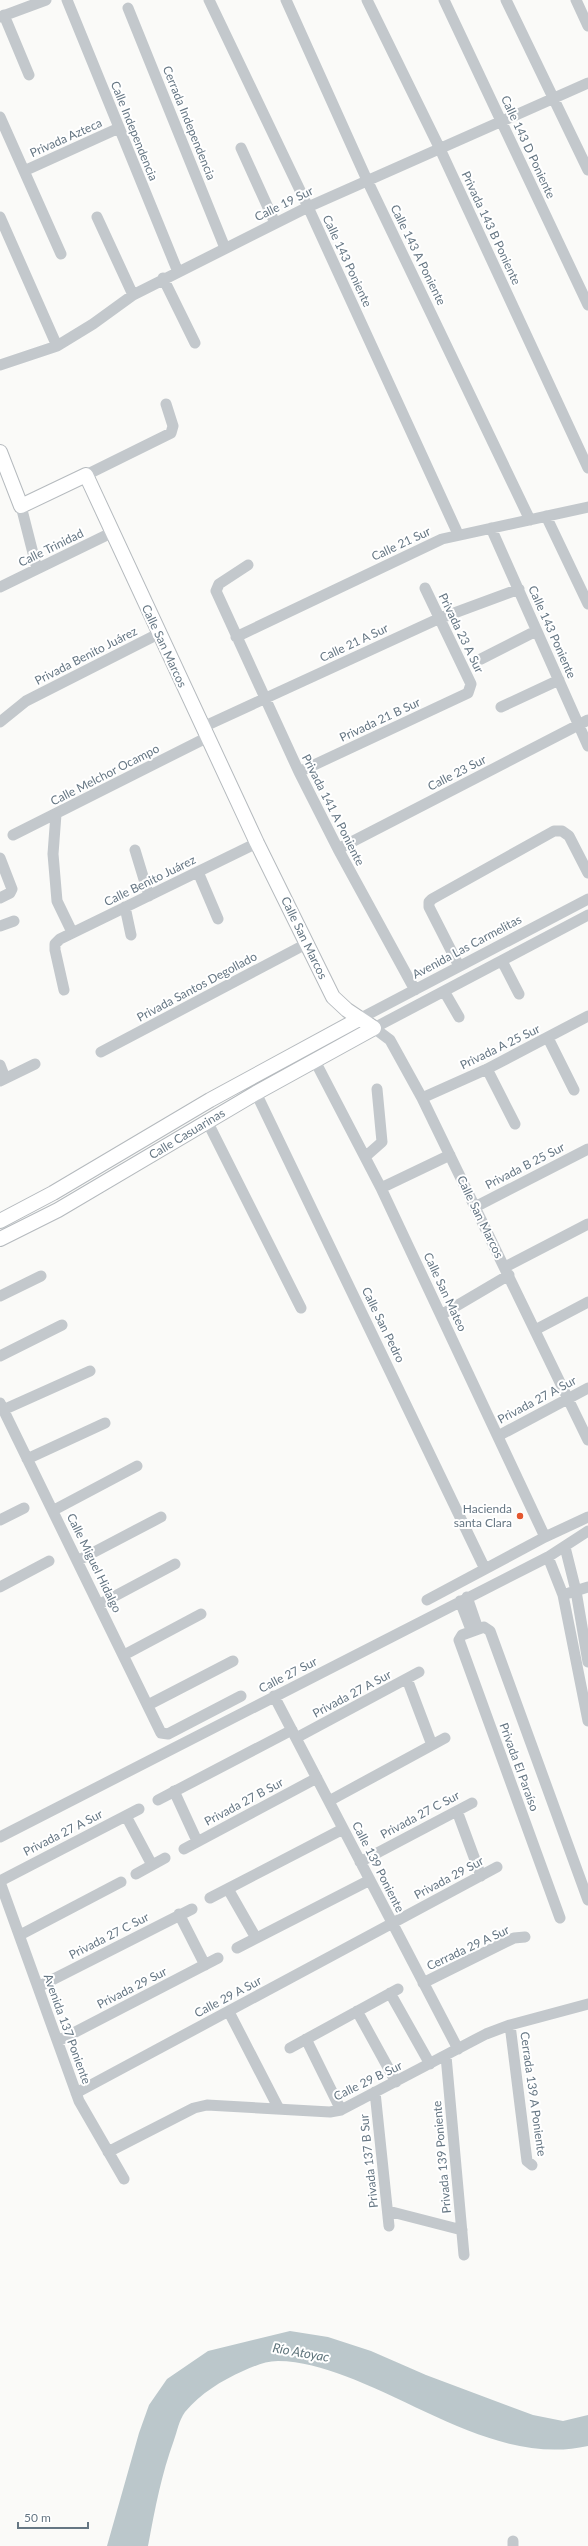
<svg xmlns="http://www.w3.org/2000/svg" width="588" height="2546" font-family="Lato,sans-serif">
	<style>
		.water { fill: #bbc7cb }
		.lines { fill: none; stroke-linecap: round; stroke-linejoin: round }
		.major-casing { stroke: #b5babe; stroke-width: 16 }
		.minor { stroke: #c3c8cc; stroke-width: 11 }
		.major { stroke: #fff; stroke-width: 14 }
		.poi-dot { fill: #e4572e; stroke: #fff; stroke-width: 1.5 }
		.labels { text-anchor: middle; stroke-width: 4; stroke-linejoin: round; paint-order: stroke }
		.street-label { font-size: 12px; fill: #657683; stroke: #fff }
		.poi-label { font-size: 12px; fill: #657683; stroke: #fff; text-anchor: end }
		.water-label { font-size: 13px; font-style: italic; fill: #60757c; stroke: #fff }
	</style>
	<rect width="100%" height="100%" fill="#fafaf8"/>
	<path class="water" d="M290,2331l38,6 43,14 55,24 107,40 30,6 25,-6v31c-84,19 -167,-42 -243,-70 -22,-8 -44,-15 -67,-15 -13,0 -23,5 -35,10 -22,10 -42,22 -58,41 -6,8 -8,20 -11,28 -13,36 -19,69 -26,106h-41l32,-113 10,-28 18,-26 41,-28z"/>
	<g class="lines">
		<defs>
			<path id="major" d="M0,452l21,54 65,-31 171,368 76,154 14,13 27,18 -118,65 -198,117 -58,29
				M0,1221l53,-28 157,-93 149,-81"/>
		</defs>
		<use href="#major" class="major-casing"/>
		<path class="minor" d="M67,0l111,272
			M209,0l99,207 150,327
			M286,0l81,180 163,340
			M367,0l73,149 148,319
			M444,0l144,305
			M506,0l82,170
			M576,0l12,26
			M128,8l97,240
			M4,15l25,60
			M0,17l46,-17
			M0,117l61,137
			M241,148l34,75
			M24,171l95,-43
			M0,217l57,129
			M97,217l36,78
			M163,278l32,65
			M0,365l57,-19 36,-22 40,-29 175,-88 280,-124
			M86,475l85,-42 2,-7 -7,-22
			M21,506l16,63
			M546,516l42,88
			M491,528l97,218
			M248,565l-29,19 -3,7 83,181 39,77 77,141
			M0,587l113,-55
			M236,637l206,-98 146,-32
			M481,659l55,-28
			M501,707l58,-27
			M0,722l26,-21 132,-67
			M203,727l235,-108 81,-30
			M299,772l169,-79 3,-9 -46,-96
			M56,814l-3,40 4,47 15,31
			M13,835l195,-98
			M338,849l250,-129
			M135,850l14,46
			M0,858l12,31 -2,4 -10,5
			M198,872l20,47
			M125,907l6,28
			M0,926l14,-5
			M502,961l17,33
			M459,966l-30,-59v-5l3,-3 122,-68h8l7,5 19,37
			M64,990l-9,-40v-6l5,-5 197,-96
			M444,991l15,26
			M359,1019l229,-120
			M374,1028l16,12 32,58 166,342
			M374,1028l214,-113
			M548,1038l26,52
			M101,1052l205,-108
			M315,1061l66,127 164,349
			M0,1065l5,13
			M487,1069l28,55
			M0,1081l35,-17
			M256,1093l229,476
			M422,1098l65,-29 101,-53
			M208,1123l93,185
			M365,1157l17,-15 -5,-53
			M381,1188l69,-33
			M475,1207l113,-58
			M505,1267l83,-43
			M0,1296l41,-20
			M441,1315l68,-40
			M535,1330l53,-28
			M0,1356l62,-31
			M0,1403l161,330 7,1 73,-38
			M3,1410l87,-39
			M498,1436l90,-48
			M27,1459l78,-36
			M54,1510l83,-44
			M0,1520l24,-12
			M565,1547l11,44 12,71
			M548,1557l15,38 25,126
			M79,1560l82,-43
			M0,1587l49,-26
			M569,1593l19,-6
			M467,1597l11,32
			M427,1600l118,-63 43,-20
			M460,1601l10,26
			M100,1604l75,-40
			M124,1655l77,-41
			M407,1679l25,66
			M274,1696l184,353
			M148,1705l85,-44
			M296,1738l123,-66
			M174,1791l23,50
			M158,1800l134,-70
			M329,1801l116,-63
			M457,1811l24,65
			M126,1816l26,49
			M0,1837l548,-280 40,-26
			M184,1849l133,-71
			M360,1862l112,-59
			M136,1874l29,-16
			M0,1881l139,-72
			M0,1882l79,219 45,78
			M228,1889l28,49
			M210,1898l133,-69
			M179,1914l26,51
			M560,1918l-101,-278 3,-5 22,-8 6,4 98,269
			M20,1935l101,-53
			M237,1948l133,-68
			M423,1983l91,-45 11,-1
			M38,1987l154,-78
			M390,1993l40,71
			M357,2011l39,71
			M229,2012l50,97
			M510,2025l17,136 5,4
			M306,2039l35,71
			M58,2041l160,-83
			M290,2048l108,-59
			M446,2056l18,199
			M375,2092l14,134
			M76,2093l421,-226
			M108,2152l86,-44 13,-3 123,7 11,-2 145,-76 24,-9 78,-21
			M388,2211l74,19
			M513,2546v-5"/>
		<use href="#major" class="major"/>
	</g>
	<circle class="poi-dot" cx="520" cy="1516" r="4"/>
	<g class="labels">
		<g class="street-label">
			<text transform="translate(189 123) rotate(68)" y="4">Cerrada Independencia</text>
			<text transform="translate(134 131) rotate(68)" y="4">Calle Independencia</text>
			<text transform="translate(66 138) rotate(-24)" y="4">Privada Azteca</text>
			<text transform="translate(528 147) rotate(65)" y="4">Calle 143 D Poniente</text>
			<text transform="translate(284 204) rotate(-26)" y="4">Calle 19 Sur</text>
			<text transform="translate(491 228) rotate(65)" y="4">Privada 143 B Poniente</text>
			<text transform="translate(418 255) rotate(64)" y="4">Calle 143 A Poniente</text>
			<text transform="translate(347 261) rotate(65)" y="4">Calle 143 Poniente</text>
			<text transform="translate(401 544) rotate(-25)" y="4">Calle 21 Sur</text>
			<text transform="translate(51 548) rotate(-26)" y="4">Calle Trinidad</text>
			<text transform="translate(552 632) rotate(66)" y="4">Calle 143 Poniente</text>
			<text transform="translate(461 633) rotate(64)" y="4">Privada 23 A Sur</text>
			<text transform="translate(354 643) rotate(-25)" y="4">Calle 21 A Sur</text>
			<text transform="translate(164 646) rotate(65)" y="4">Calle San Marcos</text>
			<text transform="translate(86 656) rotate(-27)" y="4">Privada Benito Juárez</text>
			<text transform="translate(380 720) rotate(-25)" y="4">Privada 21 B Sur</text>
			<text transform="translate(457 773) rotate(-27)" y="4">Calle 23 Sur</text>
			<text transform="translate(105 775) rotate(-27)" y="4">Calle Melchor Ocampo</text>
			<text transform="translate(333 810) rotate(63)" y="4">Privada 141 A Poniente</text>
			<text transform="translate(150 881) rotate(-26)" y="4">Calle Benito Juárez</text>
			<text transform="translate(304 938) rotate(64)" y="4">Calle San Marcos</text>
			<text transform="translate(467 947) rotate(-28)" y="4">Avenida Las Carmelitas</text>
			<text transform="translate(197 987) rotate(-28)" y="4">Privada Santos Degollado</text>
			<text transform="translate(500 1047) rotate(-26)" y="4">Privada A 25 Sur</text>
			<text transform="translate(187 1134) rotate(-31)" y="4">Calle Casuarinas</text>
			<text transform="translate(525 1166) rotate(-27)" y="4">Privada B 25 Sur</text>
			<text transform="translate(480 1217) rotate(64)" y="4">Calle San Marcos</text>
			<text transform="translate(445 1292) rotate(65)" y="4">Calle San Mateo</text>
			<text transform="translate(383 1325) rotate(64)" y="4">Calle San Pedro</text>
			<text transform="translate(537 1400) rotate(-28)" y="4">Privada 27 A Sur</text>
			<text transform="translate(94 1563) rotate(64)" y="4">Calle Miguel Hidalgo</text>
			<text transform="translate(288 1675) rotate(-27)" y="4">Calle 27 Sur</text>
			<text transform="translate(352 1694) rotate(-28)" y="4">Privada 27 A Sur</text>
			<text transform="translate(519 1767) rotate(70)" y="4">Privada El Paraíso</text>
			<text transform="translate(244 1802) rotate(-28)" y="4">Privada 27 B Sur</text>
			<text transform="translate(420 1815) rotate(-28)" y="4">Privada 27 C Sur</text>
			<text transform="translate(63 1833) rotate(-27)" y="4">Privada 27 A Sur</text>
			<text transform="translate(378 1867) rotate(63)" y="4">Calle 139 Poniente</text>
			<text transform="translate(449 1878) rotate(-28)" y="4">Privada 29 Sur</text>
			<text transform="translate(109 1936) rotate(-27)" y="4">Privada 27 C Sur</text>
			<text transform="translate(468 1948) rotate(-25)" y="4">Cerrada 29 A Sur</text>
			<text transform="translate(132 1988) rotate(-27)" y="4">Privada 29 Sur</text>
			<text transform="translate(228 1997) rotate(-28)" y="4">Calle 29 A Sur</text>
			<text transform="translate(67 2029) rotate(70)" y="4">Avenida 137 Poniente</text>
			<text transform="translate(368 2081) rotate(-26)" y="4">Calle 29 B Sur</text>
			<text transform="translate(533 2094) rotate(82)" y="4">Cerrada 139 A Poniente</text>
			<text transform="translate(442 2157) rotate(-95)" y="4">Privada 139 Poniente</text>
			<text transform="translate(369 2161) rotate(-96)" y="4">Privada 137 B Sur</text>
		</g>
		<g class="poi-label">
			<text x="512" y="1513">Hacienda<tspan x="512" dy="14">santa Clara</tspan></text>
		</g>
		<g class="water-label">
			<text transform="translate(301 2352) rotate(10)" y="5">Río Atoyac</text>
		</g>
	</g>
	<path d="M18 2522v6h70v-6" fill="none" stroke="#657683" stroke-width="2"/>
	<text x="24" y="2522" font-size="12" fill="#657683" stroke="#ffffff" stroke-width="3" paint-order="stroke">50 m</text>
</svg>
